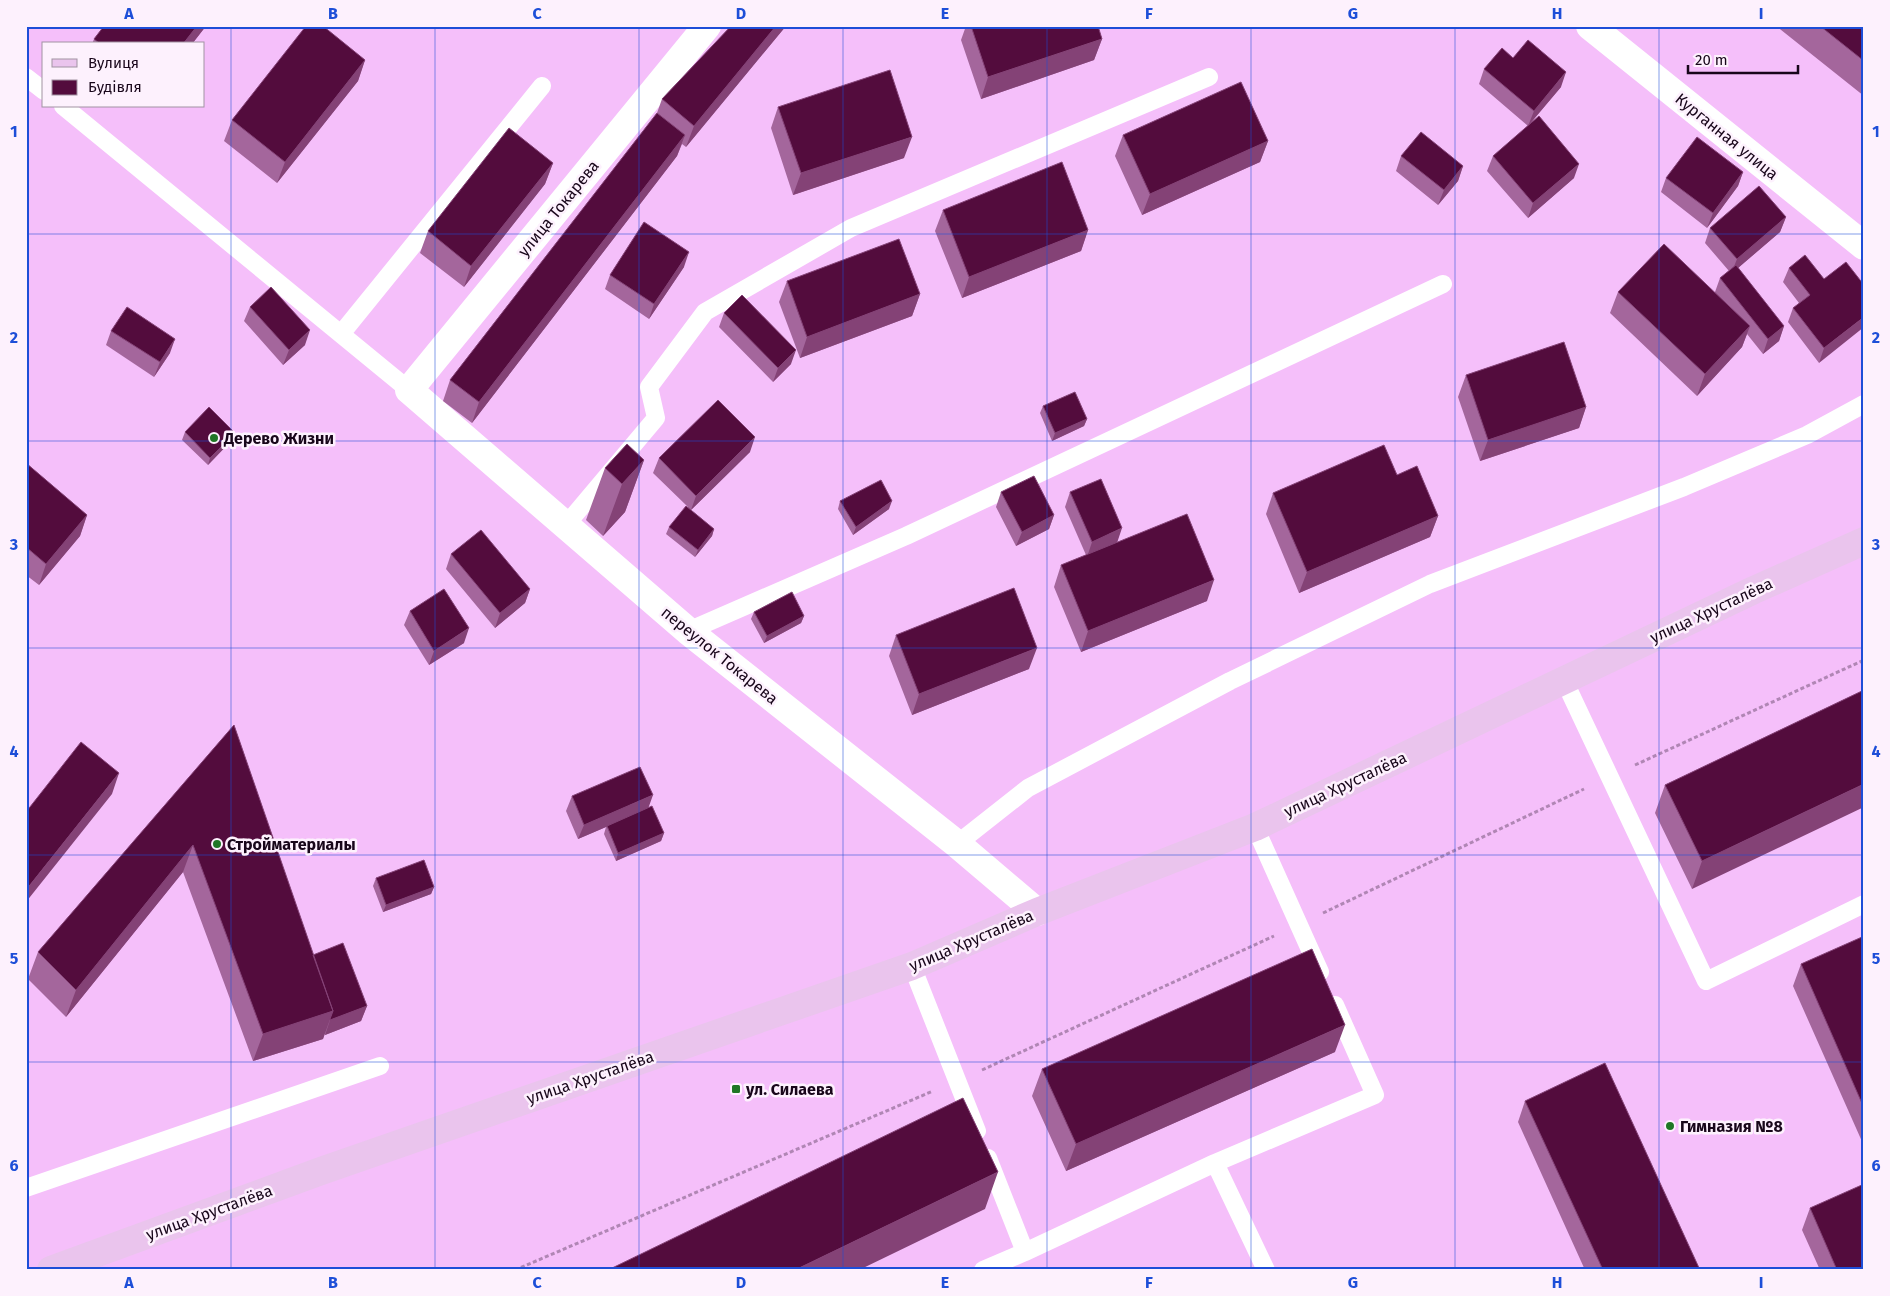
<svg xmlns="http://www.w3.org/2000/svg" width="1890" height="1296" font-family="'Fira Sans',sans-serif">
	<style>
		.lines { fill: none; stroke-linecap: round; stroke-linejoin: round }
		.path { stroke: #b086b4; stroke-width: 3; stroke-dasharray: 4 2.5; stroke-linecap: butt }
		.service { stroke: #fff; stroke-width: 18 }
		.minor { stroke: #fff; stroke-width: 28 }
		.primary { stroke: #eac4ed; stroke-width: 28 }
		.wall { fill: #a4669c }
		.shaded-wall { fill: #844276 }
		.building { fill: #530c3d; stroke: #844276 }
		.grid { fill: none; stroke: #1d4ed8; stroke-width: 1; stroke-opacity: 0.55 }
		.poi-dot { fill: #1f7725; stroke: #fdf1fd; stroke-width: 2 }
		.labels { text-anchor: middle; stroke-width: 5; stroke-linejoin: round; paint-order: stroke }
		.street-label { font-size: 16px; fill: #18061a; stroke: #fdf1fd }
		.poi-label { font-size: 16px; font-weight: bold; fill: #18061a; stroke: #fdf1fd; text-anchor: start }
		.neatline { fill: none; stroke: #1d4ed8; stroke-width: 2 }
		.grid-label { font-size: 16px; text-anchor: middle; font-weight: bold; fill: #1d4ed8 }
	</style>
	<rect width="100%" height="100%" fill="#f5bffa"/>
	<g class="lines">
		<path class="path" d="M1635,765l229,-105
			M1323,913l261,-124
			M982,1070l292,-134
			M515,1270l418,-179"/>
		<path class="service" d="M26,77l18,14
			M63,106l346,284
			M341,334l201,-248
			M566,525l90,-107 -7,-31 56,-75 146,-84 358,-151
			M688,631l218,-95 537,-252
			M1564,680l142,301 158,-77
			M1255,827l65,145
			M957,844l71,-56 202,-107 200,-97 254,-97 123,-52 57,-31
			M912,966l65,165
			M1215,1163l160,-68 -40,-90
			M26,1188l354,-122
			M1025,1252l190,-89 51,107
			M983,1270l42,-18 -37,-94"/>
		<path class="minor" d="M707,26l-298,364 279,241 269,213 80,68
			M1590,26l274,220"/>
		<path class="primary" d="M51,1270l270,-99 591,-205 125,-54 218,-85 499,-237 110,-49"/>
	</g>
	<path class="wall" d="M104,26h102l-14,18h-100l2,-5z
		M731,26h55l-100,121 -4,-3 -5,12 -205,267 -29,-22 7,-21 207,-267 5,-14z
		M966,26h132l4,13 -8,21 -113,39 -20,-59z
		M1776,26h88v70z
		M1513,58l48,29 -32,38 45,53 -46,40 -41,-47 6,-15 35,-30 -49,-42 5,-15z
		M365,60l-7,21 -81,102 -53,-42 8,-21z
		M778,107l126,51 -111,37 -22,-67z
		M1123,135l145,6 -8,21 -118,53 -27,-59z
		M1401,156l62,10 -5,15 -20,24 -42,-34z
		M553,163l-8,21 -81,103 -44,-34 8,-22z
		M1743,172l-5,14 -31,42 -46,-36 5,-14z
		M943,210l145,20 -7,21 -119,47 -27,-67z
		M1786,217l-6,15 -42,36 46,58 -5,15 -16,13 -16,-20 -5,13 -45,49 -87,-83 8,-21h97l5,-14 9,-7 -24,-28 5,-15z
		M684,267l-35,52 -44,-30 5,-14z
		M1789,268l35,11 40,6 -45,78 -31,-41 5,-14 6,-5 -16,-21z
		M787,281l133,13 -8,22 -112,42 -21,-56z
		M250,307l55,38 -22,20 -39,-44z
		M724,313l67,51 -18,18 -54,-55z
		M111,331l59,22 -16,24 -48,-32z
		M1466,375l120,32 -7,21 -99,33 -22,-64z
		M1043,406l44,13 -3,7 -32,15 -12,-28z
		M185,432l50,1 -3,7 -24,25 -26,-25z
		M750,452l-59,58 23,19 -2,7 -17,21 -29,-23 3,-7 19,-20 -35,-34 6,-15z
		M644,460l-19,52 -22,24 -17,-16 19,-52z
		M26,463l61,52 -7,21 -41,49 -13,-10z
		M1397,475l41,41 -8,21 -131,56 -33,-79 7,-21z
		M1001,492l53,23 -5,14 -33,17 -20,-39z
		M1070,492l47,50 90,59 -126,51 -27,-65 7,-22 25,-10 -21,-48z
		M840,501l49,8 -36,26 -15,-26z
		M451,554l79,35 -5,14 -30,25 -49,-59z
		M410,611l54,32 -35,22 -25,-40z
		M754,612l50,4 -3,7 -37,20 -13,-24z
		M896,635l133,34 -117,46 -23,-59z
		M1864,690l-172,199 -37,-76 10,-28z
		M234,725l79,230 54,51 -6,15 -36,14v-2l-2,6 -70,22 -70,-189 -117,145 -38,-38 10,-27z
		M572,796l76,12 16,25 -3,8 -45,20 -12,-27 2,-7 -28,12 -12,-28z
		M376,878l58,9 -3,7 -48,18 -10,-26z
		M1864,940v206l-71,-160 8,-22z
		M1335,1052l-269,119 -34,-75 10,-27z
		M1525,1101l175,169h-115l-67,-148z
		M1810,1208l54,62h-44l-18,-40z"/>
	<path class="shaded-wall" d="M197,26h9l-14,18h-9z
		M776,26h10l-100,121 8,-21z
		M1102,39l-8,21 -113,39 7,-22z
		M365,60l-7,21 -81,102 8,-21z
		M1566,72l-5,15 -33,39 6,-15z
		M685,135l-8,21 -205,267 7,-21z
		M912,137l-8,21 -111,37 8,-22z
		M1268,141l-8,21 -118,53 8,-21z
		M553,163l-8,21 -81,103 7,-21z
		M1579,164l-5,14 -46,40 5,-15z
		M1463,166l-5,15 -20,24 6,-15z
		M1743,172l-5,14 -31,42 6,-15z
		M1786,217l-6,15 -49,42 6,-15z
		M1088,230l-7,21 -119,47 7,-21z
		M689,252l-5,15 -35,52 5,-15z
		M920,294l-8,22 -112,42 7,-21z
		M1864,317v10l-45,36 5,-15z
		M1750,326l-8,21 -45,49 8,-22z
		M1784,326l-5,15 -16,13 5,-15z
		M310,330l-5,15 -22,20 6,-15z
		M175,339l-5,14 -16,24 6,-15z
		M796,350l-5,14 -18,18 5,-14z
		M1586,407l-7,21 -99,33 8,-21z
		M1087,419l-3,7 -32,15 3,-8z
		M235,433l-3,7 -24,25 2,-7z
		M755,437l-5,15 -59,58 5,-14z
		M644,460l-19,52 -22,24 19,-52z
		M892,501l-3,8 -36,26 3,-8z
		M87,515l-7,21 -41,49 7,-21z
		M1054,515l-5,14 -33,17 6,-14z
		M1438,516l-8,21 -131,56 8,-21z
		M1122,528l-5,15 -30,14 5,-15z
		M714,529l-2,7 -17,21 3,-7z
		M1214,580l-7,21 -126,51 7,-21z
		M530,589l-5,14 -30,25 5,-15z
		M804,616l-3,7 -37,20 3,-7z
		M469,628l-5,15 -35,22 5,-14z
		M1037,648l-8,21 -117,46 7,-21z
		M119,773l-7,21 -86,108v-12z
		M1864,784v23l-172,82 10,-28z
		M653,795l-5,14 -70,30 6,-14z
		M664,833l-3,8 -45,20 2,-8z
		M193,845l-10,27 -117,145 10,-27z
		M434,887l-3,7 -48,18 3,-7z
		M367,1006l-6,15 -36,14 5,-15z
		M333,1011l-10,28 -70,22 10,-27z
		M1345,1025l-10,27 -269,119 10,-27z
		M998,1172l-13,37 -126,61h-64z"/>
	<path class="building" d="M104,26h93l-14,18h-83l-6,-5z
		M306,26h17l42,34 -80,102 -53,-42z
		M731,26h45l-82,100 -32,-27z
		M971,26h127l4,13 -114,38z
		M1820,26h44v35z
		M1528,40l38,32 -32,39 -50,-42 18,-21 11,10z
		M890,70l22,67 -111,36 -23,-66z
		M1241,82l27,59 -118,53 -27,-59z
		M657,113l28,22 -206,267 -29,-22z
		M1539,116l40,48 -46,39 -40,-47z
		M509,128l44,35 -82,103 -43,-35z
		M1421,132l42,34 -19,24 -43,-34z
		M1697,137l46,35 -30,41 -47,-35z
		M1062,162l26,68 -119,47 -26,-67z
		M1759,186l27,31 -49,42 -27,-31z
		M644,222l45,30 -35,52 -44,-29z
		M899,239l21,55 -113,43 -20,-56z
		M1664,244l86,82 -45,48 -87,-82z
		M1805,255l19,24 22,-17 18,23v32l-40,31 -31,-40 17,-13 -21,-27z
		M1736,265l48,61 -16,13 -48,-61z
		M271,287l39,43 -21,20 -39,-43z
		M742,295l54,55 -18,18 -54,-55z
		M127,307l48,32 -15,23 -49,-31z
		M1564,342l22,65 -98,33 -22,-65z
		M1075,392l12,27 -32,14 -12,-27z
		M718,400l37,37 -59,59 -37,-38z
		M209,407l26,26 -25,25 -25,-26z
		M627,444l17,16 -22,24 -17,-16z
		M1384,445l13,30 20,-9 21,50 -131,56 -34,-79z
		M26,463l61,52 -41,49 -20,-17z
		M1034,476l20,39 -32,17 -21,-40z
		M1101,479l21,49 -30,14 -22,-50z
		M881,480l11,21 -36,26 -16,-26z
		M686,506l28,23 -16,21 -29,-23z
		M1187,514l27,66 -126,51 -27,-66z
		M481,530l49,59 -30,24 -49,-59z
		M1014,588l23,60 -118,46 -23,-59z
		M444,589l25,39 -35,23 -24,-40z
		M792,592l12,24 -37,20 -13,-24z
		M1864,690v94l-162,77 -37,-76z
		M234,725l99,286 -70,23 -70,-189 -117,145 -38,-38z
		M81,742l38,31 -93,117v-78z
		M640,767l13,28 -69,30 -12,-29z
		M652,806l12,27 -46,20 -11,-27z
		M424,860l10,27 -48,18 -10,-27z
		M1862,937l2,3v168l-63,-144z
		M343,943l24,63 -37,14v-1l3,-8 -20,-56z
		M1312,949l33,76 -269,119 -34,-75z
		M1605,1063l95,207h-97l-78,-169z
		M963,1098l35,74 -203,98h-187z
		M1864,1184v86h-27l-27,-62z"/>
	<path class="grid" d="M231,26v1244M435,26v1244M639,26v1244M843,26v1244M1047,26v1244M1251,26v1244M1455,26v1244M1659,26v1244M26,234h1838M26,441h1838M26,648h1838M26,855h1838M26,1062h1838"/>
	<g class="poi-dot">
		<circle cx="214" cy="438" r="5"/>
		<circle cx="217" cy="844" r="5"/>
		<rect x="731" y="1084" width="10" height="10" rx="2.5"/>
		<circle cx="1670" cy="1126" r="5"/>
	</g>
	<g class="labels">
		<g class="street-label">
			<text transform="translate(1727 136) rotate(39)" y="6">Курганная улица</text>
			<text transform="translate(558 208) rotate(-51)" y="6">улица Токарева</text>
			<text transform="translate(1711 610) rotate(-25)" y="6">улица Хрусталёва</text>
			<text transform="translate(720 655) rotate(39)" y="6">переулок Токарева</text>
			<text transform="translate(1345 784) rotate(-25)" y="6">улица Хрусталёва</text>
			<text transform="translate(971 940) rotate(-23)" y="6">улица Хрусталёва</text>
			<text transform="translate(590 1077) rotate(-19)" y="6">улица Хрусталёва</text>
			<text transform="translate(209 1212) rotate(-20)" y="6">улица Хрусталёва</text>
		</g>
		<g class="poi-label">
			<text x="224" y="444">Дерево Жизни</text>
			<text x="227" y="850">Стройматериалы</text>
			<text x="746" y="1095">ул. Силаева</text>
			<text x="1680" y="1132">Гимназия №8</text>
		</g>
	</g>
	<rect width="1890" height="1296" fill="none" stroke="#fdf1fd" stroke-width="55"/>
	<rect x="42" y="42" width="162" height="65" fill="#fdf1fd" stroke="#a193a2"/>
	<rect x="52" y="59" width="25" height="8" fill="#eac4ed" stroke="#a193a2"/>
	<text x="88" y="68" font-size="15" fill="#18061a">Вулиця</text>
	<rect x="52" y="80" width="25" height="15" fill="#530c3d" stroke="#a193a2"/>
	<text x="88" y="92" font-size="15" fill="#18061a">Будівля</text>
	<path d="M1688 65v8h110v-8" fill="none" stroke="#18061a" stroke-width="2.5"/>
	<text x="1695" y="65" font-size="15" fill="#18061a" stroke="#fdf1fd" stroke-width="4" paint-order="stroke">20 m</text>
	<rect x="28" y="28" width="1834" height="1240" class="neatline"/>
	<g class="grid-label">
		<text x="129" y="19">A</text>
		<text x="333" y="19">B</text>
		<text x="537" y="19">C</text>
		<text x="741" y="19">D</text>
		<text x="945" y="19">E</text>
		<text x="1149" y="19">F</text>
		<text x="1353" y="19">G</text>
		<text x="1557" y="19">H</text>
		<text x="1761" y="19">I</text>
		<text x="14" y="137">1</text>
		<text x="1876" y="137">1</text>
		<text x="14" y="343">2</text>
		<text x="1876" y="343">2</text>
		<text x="14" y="550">3</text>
		<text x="1876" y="550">3</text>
		<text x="14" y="757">4</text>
		<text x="1876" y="757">4</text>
		<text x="14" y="964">5</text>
		<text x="1876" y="964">5</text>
		<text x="14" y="1171">6</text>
		<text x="1876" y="1171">6</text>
		<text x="129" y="1288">A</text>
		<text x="333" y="1288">B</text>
		<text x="537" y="1288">C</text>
		<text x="741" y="1288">D</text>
		<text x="945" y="1288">E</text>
		<text x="1149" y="1288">F</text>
		<text x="1353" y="1288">G</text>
		<text x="1557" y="1288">H</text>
		<text x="1761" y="1288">I</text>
	</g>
</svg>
